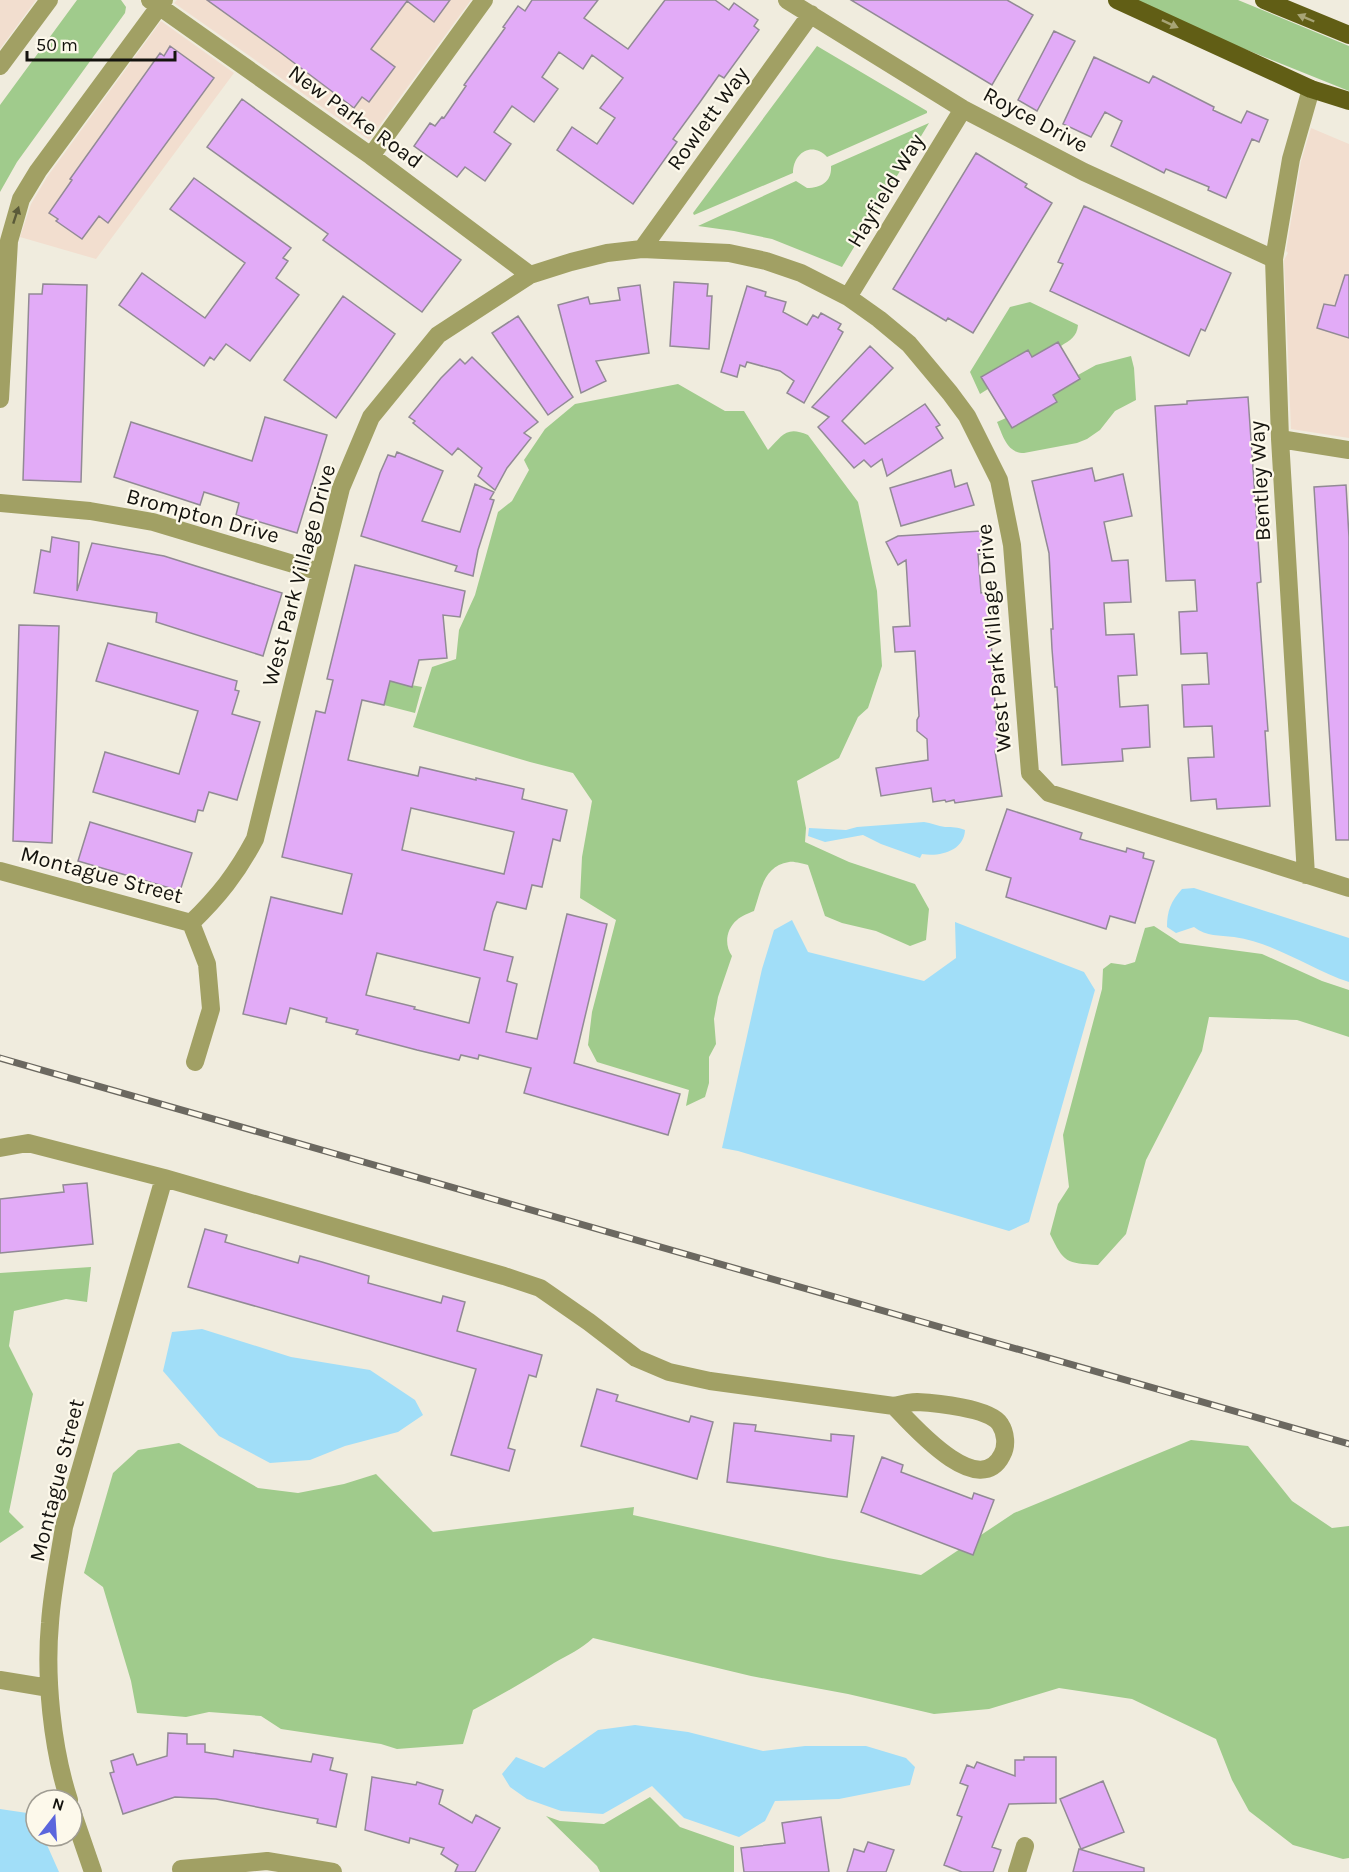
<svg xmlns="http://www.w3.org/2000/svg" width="1349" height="1872" font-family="Karla,sans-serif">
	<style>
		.commercial { fill: #f2decf }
		.green { fill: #a0cb8c }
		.water { fill: #a1def8 }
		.building { fill: #e2abf7; stroke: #928a95; stroke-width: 1.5; fill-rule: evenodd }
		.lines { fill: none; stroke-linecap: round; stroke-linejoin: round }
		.minor { stroke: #a1a064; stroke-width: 18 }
		.major { stroke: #615e15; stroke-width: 18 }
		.rail-casing { stroke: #6b6860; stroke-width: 7 }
		.rail { stroke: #fdf9eb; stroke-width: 4.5; stroke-dasharray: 14; stroke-linecap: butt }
		.oneway { fill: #a7a475 }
		.oneway2 { fill: #5a5a39 }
		.labels { text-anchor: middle; stroke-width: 4.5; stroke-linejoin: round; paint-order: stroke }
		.street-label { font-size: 22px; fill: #14130e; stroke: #fdf9eb }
	</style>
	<rect width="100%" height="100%" fill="#f0ecde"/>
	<path class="commercial" d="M0,0h36l-36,49z
		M177,0h294l-102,140 -195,-137z
		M161,21l73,52 -138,186 -76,-22 11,-33 16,-27z
		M1311,128l38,16v294l-58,-9 -7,-169 4,-7 -2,-2 15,-90z"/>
	<path class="green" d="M77,0h44l5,7 -1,6 -108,149 -17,30v-87z
		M1137,0h101l111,46v45l-132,-53z
		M817,46l110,65v2l-100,44c-15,-16 -34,-4 -34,16l-99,42 -1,-2z
		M929,123l-87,144 -70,-28 -38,-8 -36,-5 98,-45 11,7c15,0 25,-7 24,-22z
		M1030,302l48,23c-1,12 -8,15 -17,21l-3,-4 -26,15 -4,-7 -47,27 7,12 -8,5 -10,-22 40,-65z
		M1131,356l3,12 2,32 -21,11 -15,19 -13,9 -10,4 -53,10c-17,0 -21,-17 -27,-31l9,-4 6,10 45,-26 -4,-7 27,-16 -2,-4 18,-10z
		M678,384l47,27h19l24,39c14,-14 18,-25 40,-15l50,67 19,89 5,75 -14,42 -10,9 -19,41 -42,23 9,47 -1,14 44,20 66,22 14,25 -3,31 -16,6 -34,-15 -34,-8 -17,-7 -17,-51c-5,-1 -14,-4 -19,-3 -26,4 -28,29 -35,49 -5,2 -13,5 -17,9 -11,9 -13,25 -5,36l-14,41 -4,22 2,25 -7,13v26l-4,14 -19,9 3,-16 -92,-28 -9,-17 4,-33 24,-92 -36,-22 2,-41 10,-56 -19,-28 -43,-11 -117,-35 19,-60 24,-8 3,-29 16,-35 23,-83 14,-11 17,-31 -5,-10 21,-31 30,-25z
		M390,681l32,6 -7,26 -31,-8z
		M1154,926l26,17 82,11 60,27 27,9v47l-52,-17 -88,-3 -7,34 -56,109 -20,74 -28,31c-32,-2 -34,-2 -48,-31l8,-30 11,-17 -6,-52 39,-146 1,-20 8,-6 14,2 10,-3 10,-34z
		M91,1267l-4,35 -21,-3 -52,12 -5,35 24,48 -24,118 15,15 -24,16v-270z
		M1191,1440l57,6 44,55 40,27 17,-2v332l-6,1 -50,-14 -44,-34 -17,-31 -16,-41 -84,-40 -73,-11 -70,21 -55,5 -86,-20 -97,-18 -158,-38c-12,11 -25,17 -39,25 -27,17 -53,32 -81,47l-10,34 -66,5 -16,-5 -100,-15 -20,-13 -52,-4 -23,5 -49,-4 -6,-32 -28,-94 -19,-14 29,-100 25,-23 41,-7 79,45 40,5 46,-9 32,-10 57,58 201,-25 -1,8 195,43 93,17 93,-62z
		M650,1797l30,30 54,19v26h-134l-3,-6 -51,-50 14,5 44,3z"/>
	<path class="water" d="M924,822c7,1 14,4 21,5 8,0 12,0 20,3 -1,21 -25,27 -43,24l-2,4 -39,-14 -18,-9 -38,7 -17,-6 1,-8 37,2 11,-3z
		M1194,888l155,50v44c-39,-13 -73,-39 -115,-45 -15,-2 -27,0 -40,-10l-18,6 -9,-6c0,-16 4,-26 15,-38z
		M792,920l16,32 116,29 32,-23 -1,-36 129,50 11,18 -66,232 -20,9 -271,-80 -16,-3 40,-179 12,-39z
		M202,1329l89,28 79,13 45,30 8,15 -25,17 -53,14 -35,14 -40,3 -51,-27 -56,-65 9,-39z
		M635,1725l53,7 75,19 42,-5h61l40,12 9,9 -5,18 -71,14 -64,2 -10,20 -26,16 -55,-19 -32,-32 -49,28 -42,-3 -34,-12 -17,-12 -8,-13 14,-17 28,11 54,-38z
		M0,1809l34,5 2,5v17h7l16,36h-59z"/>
	<path class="building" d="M207,0h243l-16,22 -27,-21 -36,48 24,18 -26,35 -7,-5 -8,11 -73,-55z
		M532,0h66l-14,18 44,31 37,-49h50l14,10 5,-7 24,17 -4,6 5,4 -35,48 -5,-3 -19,27 -27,37 4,3 -44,62 -76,-54 15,-23 25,17 18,-26 -15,-10 23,-30 -31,-23 -9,14 -24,-17 -17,25 16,12 -24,33 -22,-16 -18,26 17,12 -26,37 -20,-14 -8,10 -43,-31 16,-23 5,3 7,-9 2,1 22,-32 -2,-1 41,-57 -2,-1 15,-21 7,5z
		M851,0h156l26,15 -41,70z
		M1054,31l21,10 -38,70 -19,-11z
		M170,46l44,32 -106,145 -9,-7 -17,23 -26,-18 2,-2 -9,-6 23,-33 -2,-1 90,-126 4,3z
		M1094,57l55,26 4,-7 61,31 -1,3 28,13 6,-12 21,9 -9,22 -7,-3 -26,59 -18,-8 1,-3 -43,-18 -2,4 -53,-27 11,-25 -17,-9 -14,25 -28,-13z
		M242,99l219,161 -39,52 -99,-72 5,-6 -121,-87z
		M976,153l51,31 -2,3 27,16 -79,130 -25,-15 -2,3 -53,-32z
		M194,178l97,70 -8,10 5,3 -12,17 23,17 -49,66 -24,-17 -12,16 -4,-3 -6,9 -85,-61 23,-32 63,45 40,-55 -75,-54z
		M1084,206l147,67 -26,58 -4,-2 -12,27 -139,-65 13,-27 -5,-2z
		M1345,275h4v63l-32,-10 7,-24 11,2z
		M674,282l34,2 -1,12h5l-3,53 -39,-3z
		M43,284l44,1 -6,197 -58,-2 6,-186h13z
		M640,285l9,68 -53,8 10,20 -25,12 -23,-88 30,-8 2,7 30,-4 -2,-12z
		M747,286l19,6 -1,4 21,6 -3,10 24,13 6,-10 5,3 3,-5 20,11 -3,5 5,3 -39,71 -17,-10 7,-12 -14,-10 -33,-9 -2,5 -5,-2 -3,12 -16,-5z
		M343,296l52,38 -59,84 -52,-38z
		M518,316l55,81 -25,18 -56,-82z
		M1058,342l22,37 -27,16 4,7 -45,26 -31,-51 47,-27 4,7z
		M870,346l23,22 -51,53 23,23 60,-40 15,21 -4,2 7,11 -56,38 -5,-17 -11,8 -7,-7 -10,8 -36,-41 11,-10 -17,-10z
		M472,357l66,65 -14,11 7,5 -24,30 -12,22 -17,-14 4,-8 -24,-20 -6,7 -39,-32 2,-2 -6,-4 32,-39 19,-19 5,5z
		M1248,397l13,185 -4,1 11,148h-3l5,75 -53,3 -1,-10 -25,2 -3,-43 26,-1 -2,-31 -28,1 -2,-42 27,-1 -2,-31 -26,1 -2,-42 18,-1 -2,-31 -29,1 -11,-175 32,-2v-3z
		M265,417l62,18 -30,98 -61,-18 3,-12 -35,-11 -4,13 -86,-28 17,-55 121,39z
		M397,452l46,19 -21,50 38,11 15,-48 19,8 -4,7 4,1 -16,50 -5,26 -18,-5 2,-5 -96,-30 19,-63 8,-18 7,2z
		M1092,468l3,13 28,-7 9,42 -28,6 8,39 16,-1 3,42 -27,1 2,32 28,-1 3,41 -19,1 2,31 28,-2 2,42 -28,2 1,12 -61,4 -5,-78h-2l-3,-38 -1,-20h2l-4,-76 -17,-72z
		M951,470l4,17 12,-4 7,22 -73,21 -11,-38z
		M1346,485l3,52v303h-13l-22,-353z
		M981,531l1,23h-4l3,39 7,-1 10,158 -3,1 7,45 -47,7 -1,-3 -8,2 -1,-2 -12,2 -2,-14 -50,8 -5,-28 52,-8 -1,-21 -10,-8v-11l2,-4 -4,-65 -20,1 -2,-25 17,-1 -4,-66 -8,5 -12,-23 12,-6z
		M52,537l27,5 -2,49 15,-48 72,13 118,37 -19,63 -107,-34 1,-9 -123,-20 7,-43 9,2z
		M355,565l110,26 -5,26 -17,-2 4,43 -28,2 -7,27 -22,-6 -6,24 -22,-5 -14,60 70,16 2,-9 56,13v-2l48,11 -2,10 45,11 -7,31 -7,-2 -11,48 -10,-2 -6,24 -29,-7 -4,10 -9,38 29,7 -6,24 10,3 -11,48 31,7 30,-125 40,10 -33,139 106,31 -12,41 -144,-42 7,-25 -52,-13 -1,4 -17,-4 -2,5 -42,-10 -61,-16 2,-4 -32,-8 1,-4 -37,-10 -4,16 -43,-10 28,-117 71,17 10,-40 -70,-17 34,-146 9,2 8,-33 -6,-1zM411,808l103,24 -10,42 -102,-24zM377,953l103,25 -11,45 -55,-14 1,-2 -49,-12z
		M19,625l40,1 -7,217 -39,-2z
		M108,643l129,38 -2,9 4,1 -7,23 28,8 -23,78 -28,-8 -6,19 -5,-1 -3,12 -102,-30 12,-40 74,22 19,-63 -102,-30z
		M1007,809l75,24 -2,6 46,13 1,-4 17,5 -1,5 11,3 -19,62 -25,-7 -4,13 -100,-32 5,-19 -25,-8z
		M90,822l102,31 -12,38 -102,-30z
		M87,1183l6,61 -93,9v-54l64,-7 -1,-7z
		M205,1229l22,6 -2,7 73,21 2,-7 22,6 47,14 -1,7 73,20 2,-7 22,6 -8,29 85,24 -6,22 -7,-2 -21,73 7,2 -6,21 -58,-16 25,-86 -288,-82z
		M597,1389l21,6 -2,6 73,21 2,-6 22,6 -16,57 -116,-33z
		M734,1423l22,2 -1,6 76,10v-7l23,2 -7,61 -120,-15z
		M882,1457l21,8 -2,7 71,27 2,-6 20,7 -21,55 -112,-43z
		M168,1733l19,1v10h18v8l28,5 1,-7 77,12 2,-8 20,4 -3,12 17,4 -11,53 -19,-4 1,-4 -102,-20 -41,-2 -52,17 -13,-41 4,-1 -3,-11 22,-7 4,11 30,-9z
		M1024,1757h32v46l-47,1 -17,43 9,3 -8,22h-31l-18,-7 18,-48 -5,-2 11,-29 -8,-3 7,-18 7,3 3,-6 38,14v-16h9z
		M372,1777l44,8 1,-3 26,8 -4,14 33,19 4,-8 24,13 -25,44h-20l3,-7 -17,-11 3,-6 -34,-10 -1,5 -44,-13z
		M1103,1781l21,51 -43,17 -21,-50z
		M821,1817l8,55h-85l-3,-24 44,-5 -3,-20z
		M868,1842l26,8 -8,22h-39l7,-23 10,3z
		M1079,1849l65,19v4h-71z"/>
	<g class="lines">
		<path class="minor" d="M150,0l221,156 159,119
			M787,0l176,109 121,63 190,87
			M0,66l49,-66
			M371,156l113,-156
			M642,249l169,-235
			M848,297l115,-188
			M0,399l9,-158 12,-42 17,-28 126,-171
			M1280,439l69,11
			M0,503l90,8 63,11 167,50
			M0,871l191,52
			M1306,875l-26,-436 -6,-180 17,-100 20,-70
			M191,923c28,-27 46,-50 64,-84l86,-351 30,-71 67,-82 92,-60 41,-13 36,-9 35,-4 87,4 37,8 35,12 47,24 31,22 30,25 41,49 17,23 32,64 13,65 18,228 19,20 300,95
			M191,923l16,41 4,45 -16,53
			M0,1148l28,-5 136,35 340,98 36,12 49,34 47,36 33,14 41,9 184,25c8,-2 16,-4 23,-4 18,1 73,6 83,22 6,9 7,22 2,31 -23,46 -89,-29 -108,-49
			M0,1680l49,8
			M69,1800c-17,-52 -24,-123 -19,-177 2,-32 9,-64 14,-96l100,-349
			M72,1811l21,61
			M181,1869l86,-8 66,11
			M1017,1872l8,-26"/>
		<path class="major" d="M1117,0l194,89 38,12
			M1264,0l85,35"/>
		<defs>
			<path id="rail" d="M0,1058l1349,386"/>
		</defs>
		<use href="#rail" class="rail-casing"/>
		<use href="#rail" class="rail"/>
	</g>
	<defs><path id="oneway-solid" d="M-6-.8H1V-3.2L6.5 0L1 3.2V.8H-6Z" transform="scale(1.5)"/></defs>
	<g class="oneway">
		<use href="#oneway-solid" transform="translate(1306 18) rotate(-157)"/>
		<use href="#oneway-solid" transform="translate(1170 24) rotate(25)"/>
	</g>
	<use class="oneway2" href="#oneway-solid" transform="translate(16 215) rotate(-72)"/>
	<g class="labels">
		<g class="street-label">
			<text transform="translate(356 116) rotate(36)" y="8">New Parke Road</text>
			<text transform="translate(707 118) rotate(-54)" y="8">Rowlett Way</text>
			<text transform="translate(1036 119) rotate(28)" y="8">Royce Drive</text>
			<text transform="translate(885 190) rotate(-59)" y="8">Hayfield Way</text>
			<text transform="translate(1259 481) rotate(-93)" y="8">Bentley Way</text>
			<text transform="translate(203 515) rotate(15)" y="8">Brompton Drive</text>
			<text transform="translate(298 575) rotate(-75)" y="8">West Park Village Drive</text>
			<text transform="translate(993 638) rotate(-95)" y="8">West Park Village Drive</text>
			<text transform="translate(102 874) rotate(15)" y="8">Montague Street</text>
			<text transform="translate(56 1480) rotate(-76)" y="8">Montague Street</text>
		</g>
	</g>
	<g transform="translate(54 1818) rotate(17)"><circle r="28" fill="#fdf9eb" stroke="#a09d93" stroke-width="1.5"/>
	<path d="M0-4.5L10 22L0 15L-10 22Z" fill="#5b66dd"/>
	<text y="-9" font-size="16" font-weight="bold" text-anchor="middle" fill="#14130e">N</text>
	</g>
	<path d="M27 51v9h148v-9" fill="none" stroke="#14130e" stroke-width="3"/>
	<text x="36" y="51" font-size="18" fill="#14130e" stroke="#fdf9eb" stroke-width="4.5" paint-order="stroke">50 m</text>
</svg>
